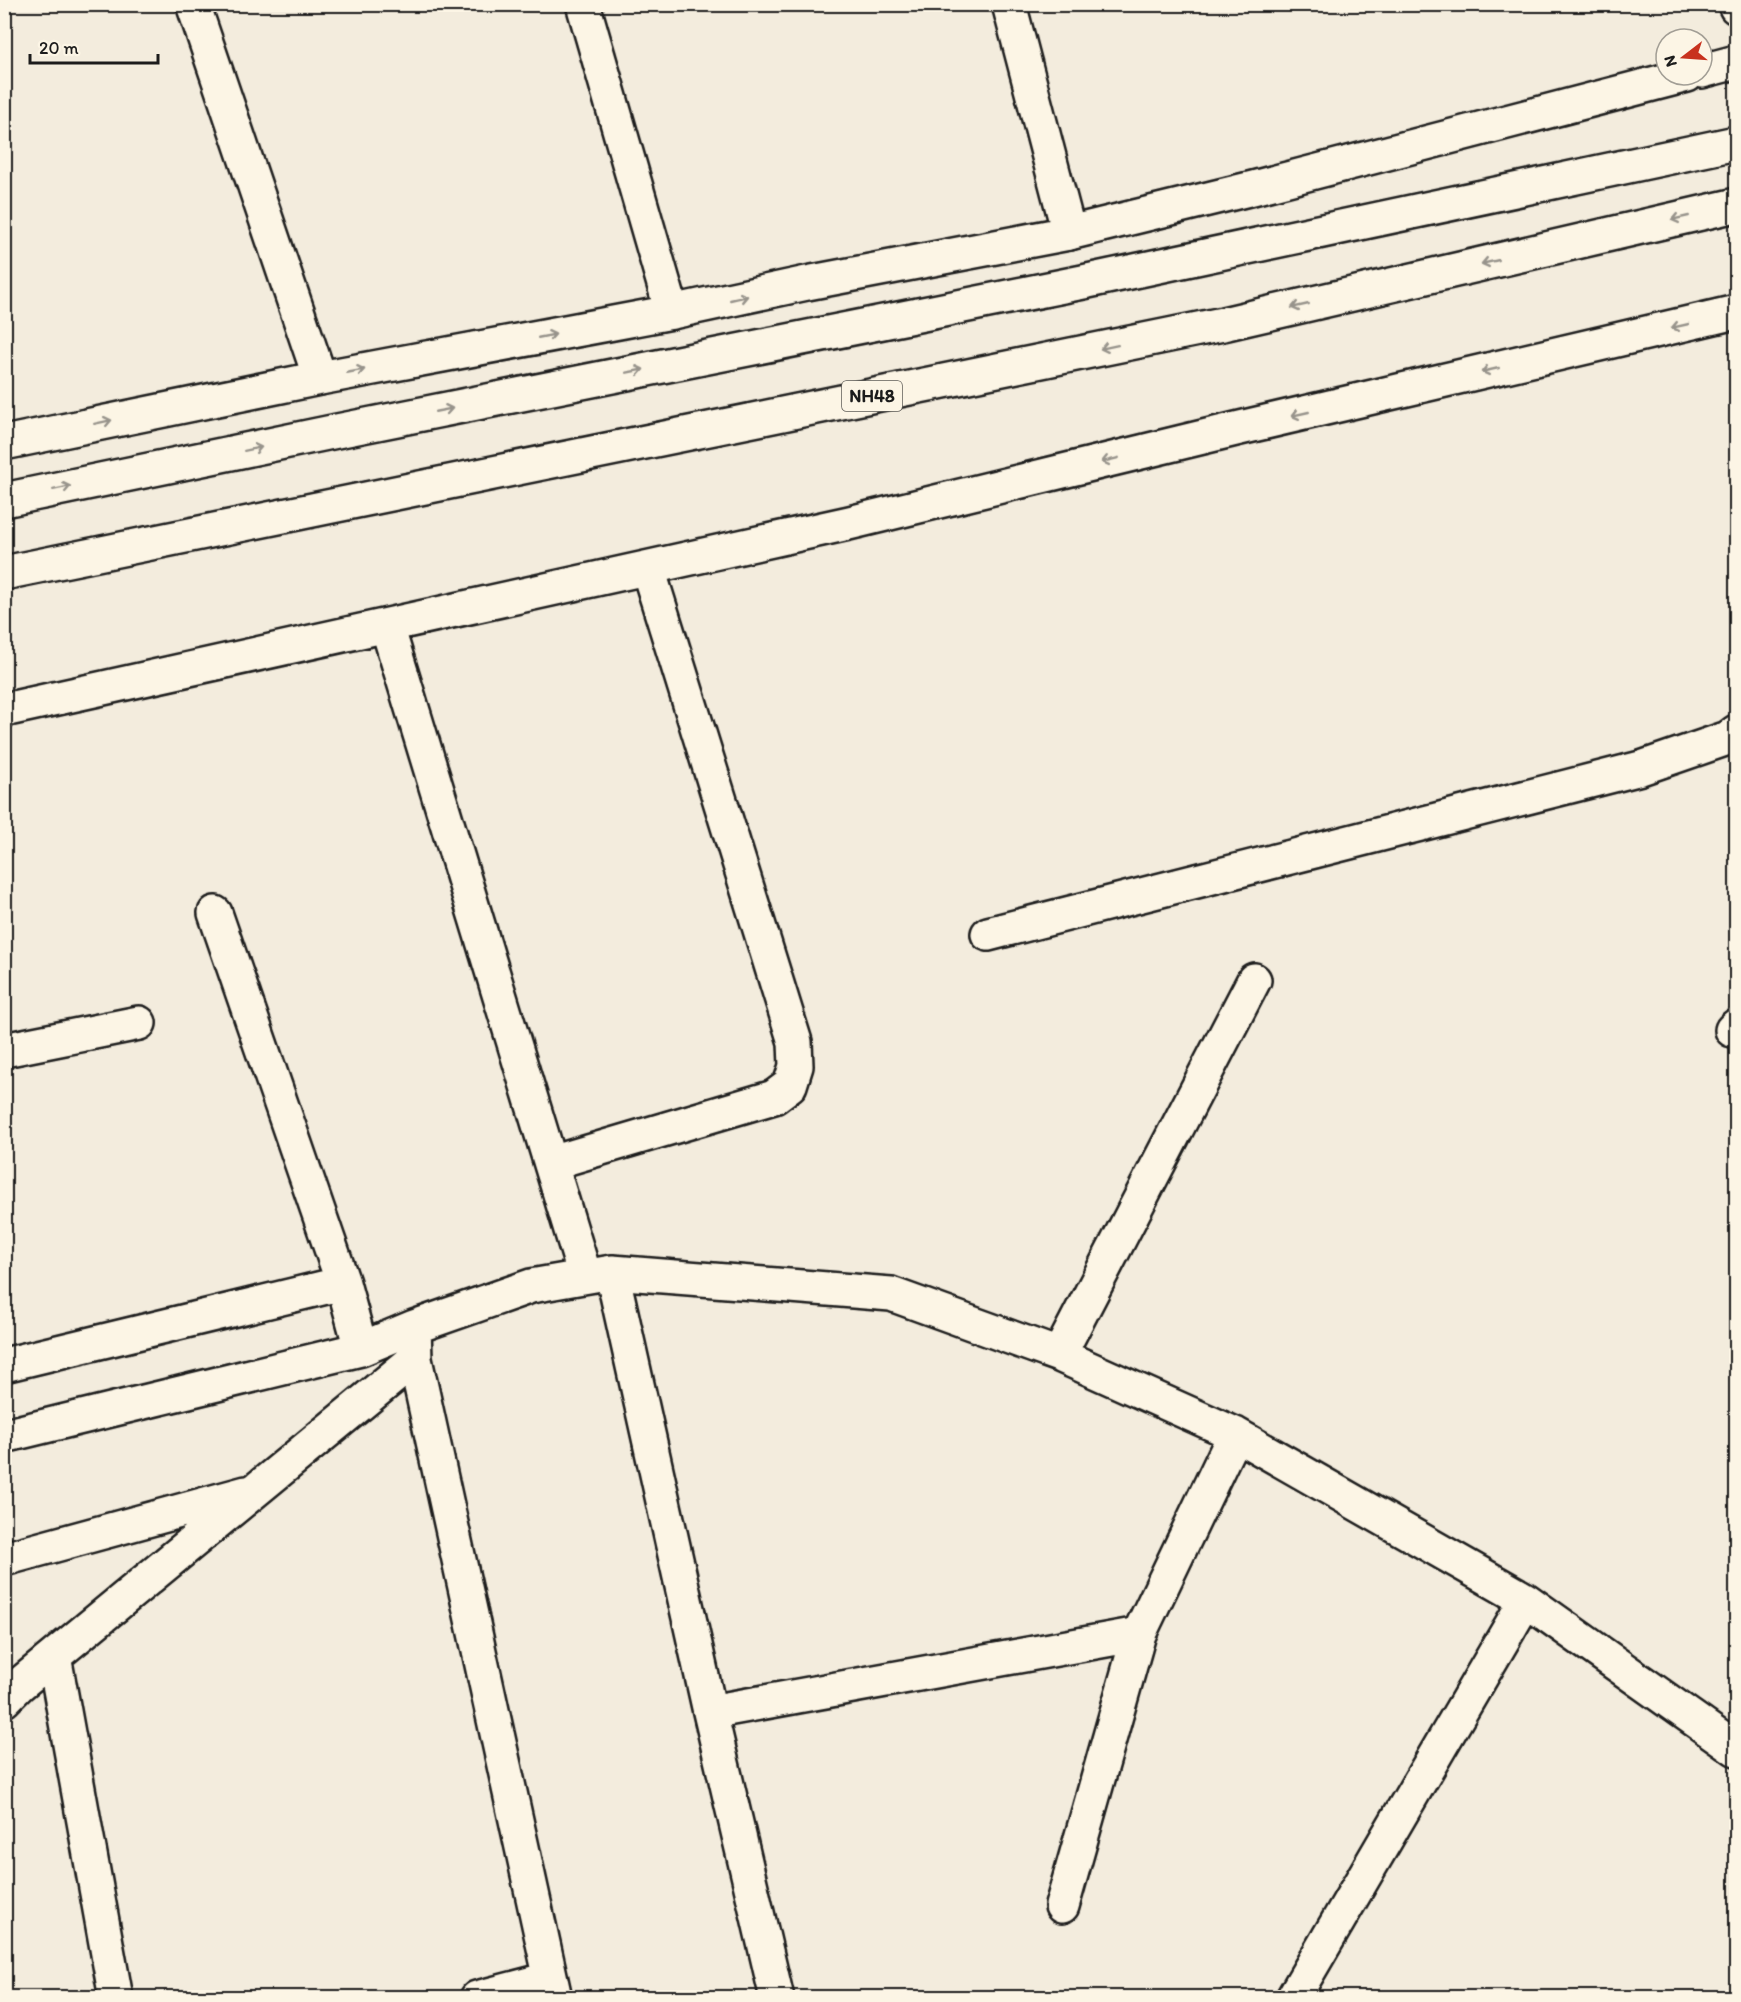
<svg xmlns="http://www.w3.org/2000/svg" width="1741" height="2002" font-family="Itim,sans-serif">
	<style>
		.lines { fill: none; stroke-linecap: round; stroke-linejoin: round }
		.minor-casing { stroke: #1c1c1c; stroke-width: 38 }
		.trunk-casing { stroke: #1c1c1c; stroke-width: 38 }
		.minor { stroke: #fcf5e5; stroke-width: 33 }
		.trunk { stroke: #fcf5e5; stroke-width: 33 }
		.oneway { stroke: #97938b }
		.labels { text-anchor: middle; stroke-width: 5; stroke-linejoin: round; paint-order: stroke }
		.shield { fill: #fcf5e5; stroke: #5f5d58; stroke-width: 1.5 }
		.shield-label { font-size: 18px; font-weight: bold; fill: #1c1c1c }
	</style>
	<rect width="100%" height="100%" fill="#f3ecdd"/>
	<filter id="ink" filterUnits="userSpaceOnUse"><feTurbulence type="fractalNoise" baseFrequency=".0167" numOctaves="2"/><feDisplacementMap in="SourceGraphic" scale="12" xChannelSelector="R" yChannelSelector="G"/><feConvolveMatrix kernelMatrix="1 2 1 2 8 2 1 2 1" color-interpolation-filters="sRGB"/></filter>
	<g filter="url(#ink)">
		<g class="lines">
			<defs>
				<path id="minor" d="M193,4l127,374
					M583,4l89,308
					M1009,4l60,229
					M1736,4v3
					M387,626l198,650
					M215,913l128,370 18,66
					M988,934l653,-166 87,-30 8,-6
					M1732,1030l4,-4
					M4,1050l135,-27
					M551,1163l223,-66 16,-12 6,-19 -1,-24 -147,-473
					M612,1272l98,440 67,286
					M1059,1355l195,-375
					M415,1359l140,639
					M4,1365l339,-82
					M4,1436l357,-87 53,-22
					M4,1559l242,-66
					M54,1656l62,342
					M4,1700l15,-15 396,-326 -1,-32 117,-41 81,-14 279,22 168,61 176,79 291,166 210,149
					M710,1712l429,-78
					M1062,1906l77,-272 96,-200
					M477,1998l73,-19
					M1293,1998l233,-398"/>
				<path id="trunk" d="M1702,71l34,-9
					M4,443l316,-65 352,-66 135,-29 262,-50 184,-45 434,-113
					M4,500l333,-69 746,-149 653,-139
					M4,573l1219,-249 513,-119
					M4,710l845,-187 391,-95 496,-116"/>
			</defs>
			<use href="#minor" class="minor-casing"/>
			<use href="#trunk" class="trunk-casing"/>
			<use href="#minor" class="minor"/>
			<use href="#trunk" class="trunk"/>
		</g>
		<defs><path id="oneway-shaft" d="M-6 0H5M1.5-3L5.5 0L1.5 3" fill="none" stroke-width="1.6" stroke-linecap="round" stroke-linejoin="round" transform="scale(1.5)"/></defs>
		<g class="oneway">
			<use href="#oneway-shaft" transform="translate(1680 218) rotate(167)"/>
			<use href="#oneway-shaft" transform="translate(1490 262) rotate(167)"/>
			<use href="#oneway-shaft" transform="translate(739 298) rotate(-13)"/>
			<use href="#oneway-shaft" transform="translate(1300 306) rotate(167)"/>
			<use href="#oneway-shaft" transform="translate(1680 326) rotate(167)"/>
			<use href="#oneway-shaft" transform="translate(547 336) rotate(-11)"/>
			<use href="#oneway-shaft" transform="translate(1109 347) rotate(168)"/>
			<use href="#oneway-shaft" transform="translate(1490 370) rotate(167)"/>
			<use href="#oneway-shaft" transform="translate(356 371) rotate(-11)"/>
			<use href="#oneway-shaft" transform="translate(635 371) rotate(-11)"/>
			<use href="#oneway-shaft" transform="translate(444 410) rotate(-11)"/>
			<use href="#oneway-shaft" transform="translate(1300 414) rotate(167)"/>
			<use href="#oneway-shaft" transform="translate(103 422) rotate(-12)"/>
			<use href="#oneway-shaft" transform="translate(253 449) rotate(-12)"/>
			<use href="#oneway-shaft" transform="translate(1110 460) rotate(166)"/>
			<use href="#oneway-shaft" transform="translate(62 488) rotate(-12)"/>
		</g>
	</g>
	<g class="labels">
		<rect class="shield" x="842" y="381" width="60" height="30" rx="4.5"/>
		<g class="shield-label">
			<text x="872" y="402">NH48</text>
		</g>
	</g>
	<rect width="1741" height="2002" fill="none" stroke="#fcf5e5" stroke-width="24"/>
	<rect x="12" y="12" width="1717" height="1978" fill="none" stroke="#1c1c1c" stroke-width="2" filter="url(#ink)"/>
	<g transform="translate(1684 57) rotate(253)"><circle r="28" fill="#fcf5e5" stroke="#a29e95" stroke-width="1.5"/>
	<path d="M0-4.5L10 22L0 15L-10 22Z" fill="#c8321e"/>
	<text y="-9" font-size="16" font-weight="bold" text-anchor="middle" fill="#1c1c1c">N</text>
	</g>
	<path d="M30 54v9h128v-9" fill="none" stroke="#1c1c1c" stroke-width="3"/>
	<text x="39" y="54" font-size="18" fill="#1c1c1c" stroke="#fcf5e5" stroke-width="4.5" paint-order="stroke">20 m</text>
</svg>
